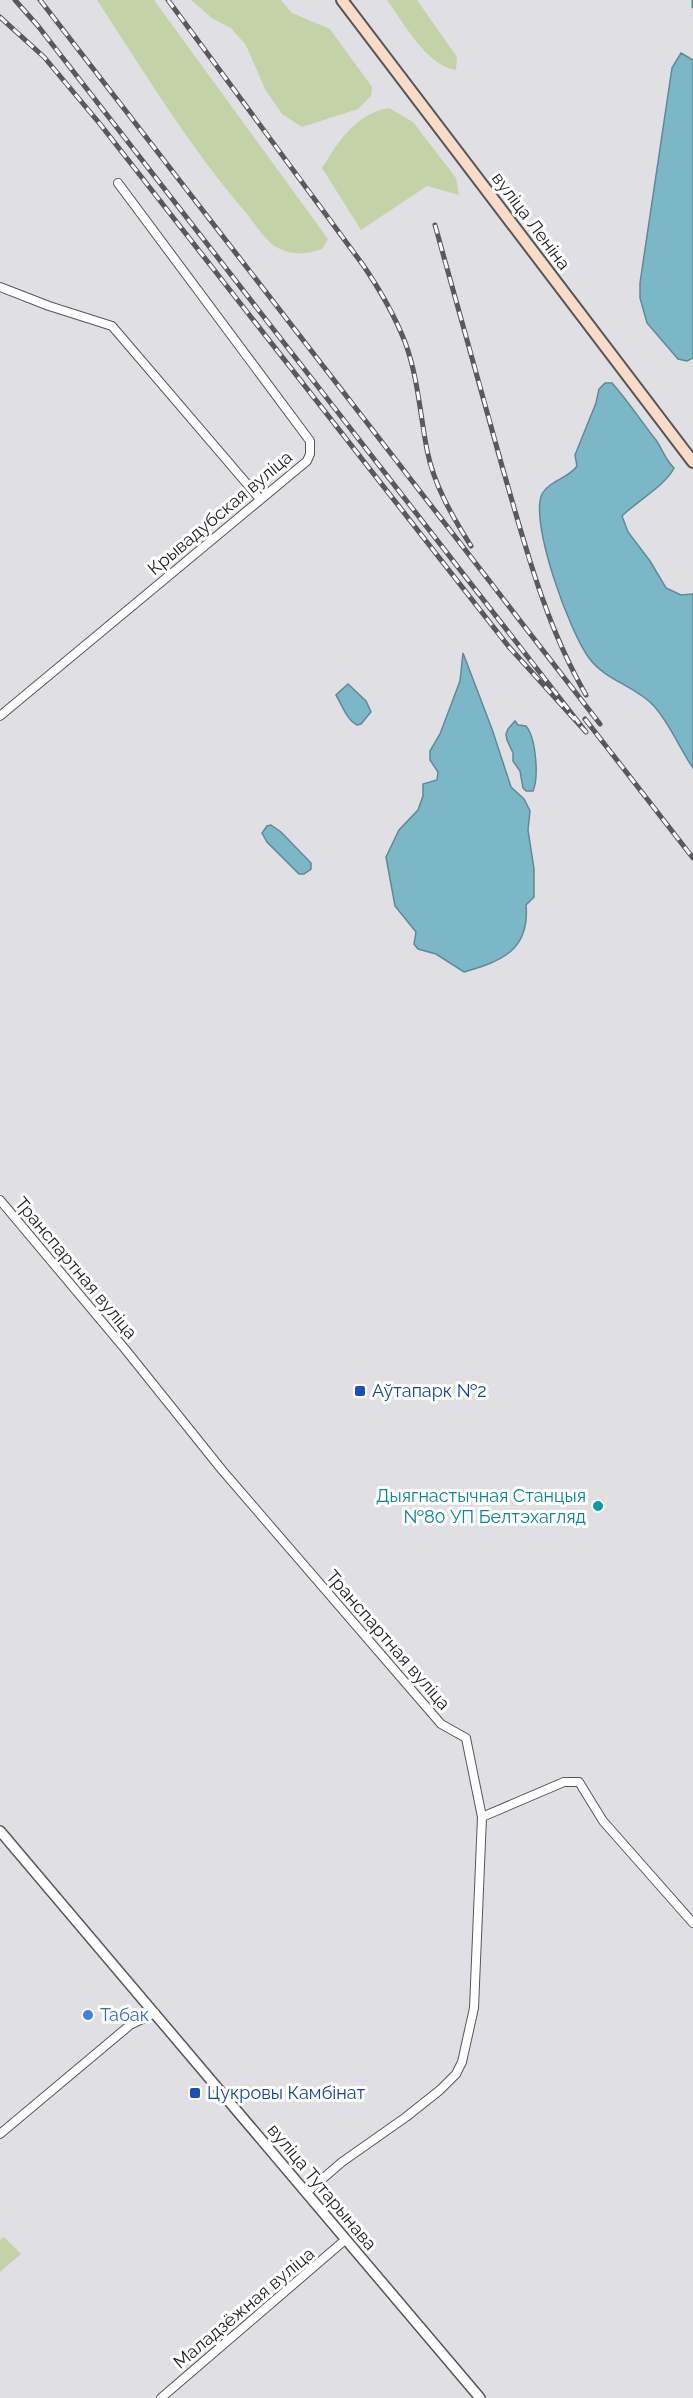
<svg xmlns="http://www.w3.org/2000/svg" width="693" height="2398" font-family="Raleway,sans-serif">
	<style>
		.green { fill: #c4d3a7 }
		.water { fill: #7cb7c8; stroke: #608996; stroke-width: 1.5 }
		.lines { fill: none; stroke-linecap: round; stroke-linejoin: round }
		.stream { stroke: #608996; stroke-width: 3 }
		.minor-casing { stroke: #56565a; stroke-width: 10 }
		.tertiary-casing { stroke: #56565a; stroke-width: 12 }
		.secondary-casing { stroke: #56565a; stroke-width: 14 }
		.minor { stroke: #fff; stroke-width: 8 }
		.tertiary { stroke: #fff; stroke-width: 9 }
		.secondary { stroke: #f8dcc7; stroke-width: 10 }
		.rail-casing { stroke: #59595c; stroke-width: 5 }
		.rail { stroke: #fff; stroke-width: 3; stroke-dasharray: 9; stroke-linecap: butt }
		.transit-dot { fill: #1a4fb4; stroke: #fff; stroke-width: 2 }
		.culture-dot { fill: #0f9aa8; stroke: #fff; stroke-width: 2 }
		.shop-dot { fill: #3f7fe0; stroke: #fff; stroke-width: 2 }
		.labels { text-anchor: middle; stroke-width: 6; stroke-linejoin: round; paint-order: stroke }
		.street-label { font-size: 18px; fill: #1e1e20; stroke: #fff }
		.transit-label { font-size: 18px; fill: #164399; stroke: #fff; text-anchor: start }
		.culture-label { font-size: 18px; fill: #0d838f; stroke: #fff; text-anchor: end }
		.shop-label { font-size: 18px; fill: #366cbe; stroke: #fff; text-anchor: start }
	</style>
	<rect width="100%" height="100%" fill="#dfdfe4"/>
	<path class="green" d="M97,0h57l174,239 -6,10c-16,5 -29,7 -44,-1 -12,-6 -22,-23 -31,-34 -57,-66 -102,-141 -150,-214z
		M191,0h90l11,13 38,16 42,58 -1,9 -13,13 -56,18 -20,-13 -17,-25 -19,-44 -15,-17 -18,-9z
		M387,0h30l40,57 -1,13c-29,-4 -53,-48 -69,-70z
		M389,108l24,14 43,56 3,17 -32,-9 -66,44 -39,-62c17,-27 33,-54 67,-60z
		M4,2237l17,17 -21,18v-32z"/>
	<path class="water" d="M681,53l12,7v298l-6,3 -9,-2 -31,-36 -7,-25v-15l32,-215z
		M605,383h7c16,18 29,38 44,57 7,10 8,18 18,28 -8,17 -37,33 -52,48l6,16 22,29 16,27 15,7 12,-1v174c-13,-19 -23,-44 -39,-62 -18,-20 -48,-25 -65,-48 -19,-25 -60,-136 -47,-164 8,-14 26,-15 35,-28l-2,-11 21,-52 3,-14z
		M463,653l29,76 19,58 13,12 6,12 -2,19 6,39v28l-8,8c4,45 -24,56 -62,67l-28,-18 -18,-5 -4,-5 2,-12 -21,-26 -9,-49 13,-27 19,-20 5,-14v-12l14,-4 1,-8 -8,-12v-9l10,-17 20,-53z
		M348,684l18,17 5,11 -10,12 -4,1c-10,-5 -15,-20 -21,-30z
		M515,721l3,4 8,1c10,12 13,51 7,65h-7l-3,-3 -3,-17 -7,-10v-8l-6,-13 -1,-6 2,-5z
		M271,825l10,7 30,31v6l-7,5h-5l-32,-32 -5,-9 5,-7z"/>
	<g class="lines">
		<path class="stream" d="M693,0v7"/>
		<defs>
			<path id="minor" d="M0,287l49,19 63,20 148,173
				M0,716l307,-255 3,-7v-13l-192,-258
				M0,1200l125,149 97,121 219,254 25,14 16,79 -8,191 -12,54 -6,12 -16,16 -34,27 -64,45 -36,31
				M482,1817l82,-35h15l24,39 90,102
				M0,2134l130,-109 25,-12
				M161,2398l184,-158"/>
			<path id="tertiary" d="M0,1831l480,567"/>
			<path id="secondary" d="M342,0l351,462"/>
		</defs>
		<use href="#minor" class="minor-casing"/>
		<use href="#tertiary" class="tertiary-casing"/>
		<use href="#secondary" class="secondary-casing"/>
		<use href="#minor" class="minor"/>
		<use href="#tertiary" class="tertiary"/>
		<use href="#secondary" class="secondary"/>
		<defs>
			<path id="rail" d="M40,0l560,724
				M168,0l195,265c17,25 31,49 42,77 13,35 15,72 22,108 7,35 25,66 44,96
				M0,17l44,40 56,67 409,523 77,85 -548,-706 -23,-26
				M435,225c22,80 45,160 67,241 23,79 43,158 84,229
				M585,719l108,139"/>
		</defs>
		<use href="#rail" class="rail-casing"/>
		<use href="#rail" class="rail"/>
	</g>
	<g class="transit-dot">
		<rect x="354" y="1385" width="12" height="12" rx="3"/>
		<rect x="189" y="2087" width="12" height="12" rx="3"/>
	</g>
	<circle class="culture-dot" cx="598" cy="1506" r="6"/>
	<circle class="shop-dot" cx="88" cy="2015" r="6"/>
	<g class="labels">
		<g class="street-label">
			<text transform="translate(531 221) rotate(53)" y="6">вуліца Леніна</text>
			<text transform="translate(220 513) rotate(-40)" y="6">Крывадубская вуліца</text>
			<text transform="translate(76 1268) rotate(50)" y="6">Транспартная вуліца</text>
			<text transform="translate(388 1640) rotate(49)" y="6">Транспартная вуліца</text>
			<text transform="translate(322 2187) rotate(50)" y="6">вуліца Тутарынава</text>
			<text transform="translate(244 2308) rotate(-40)" y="6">Маладзёжная вуліца</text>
		</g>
		<g class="transit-label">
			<text x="372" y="1397">Аўтапарк №2</text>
			<text x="207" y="2099">Цукровы Камбінат</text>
		</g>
		<g class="culture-label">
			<text x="586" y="1502">Дыягнастычная Станцыя<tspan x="586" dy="21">№80 УП Белтэхагляд</tspan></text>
		</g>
		<g class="shop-label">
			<text x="100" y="2021">Табак</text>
		</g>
	</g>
</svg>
